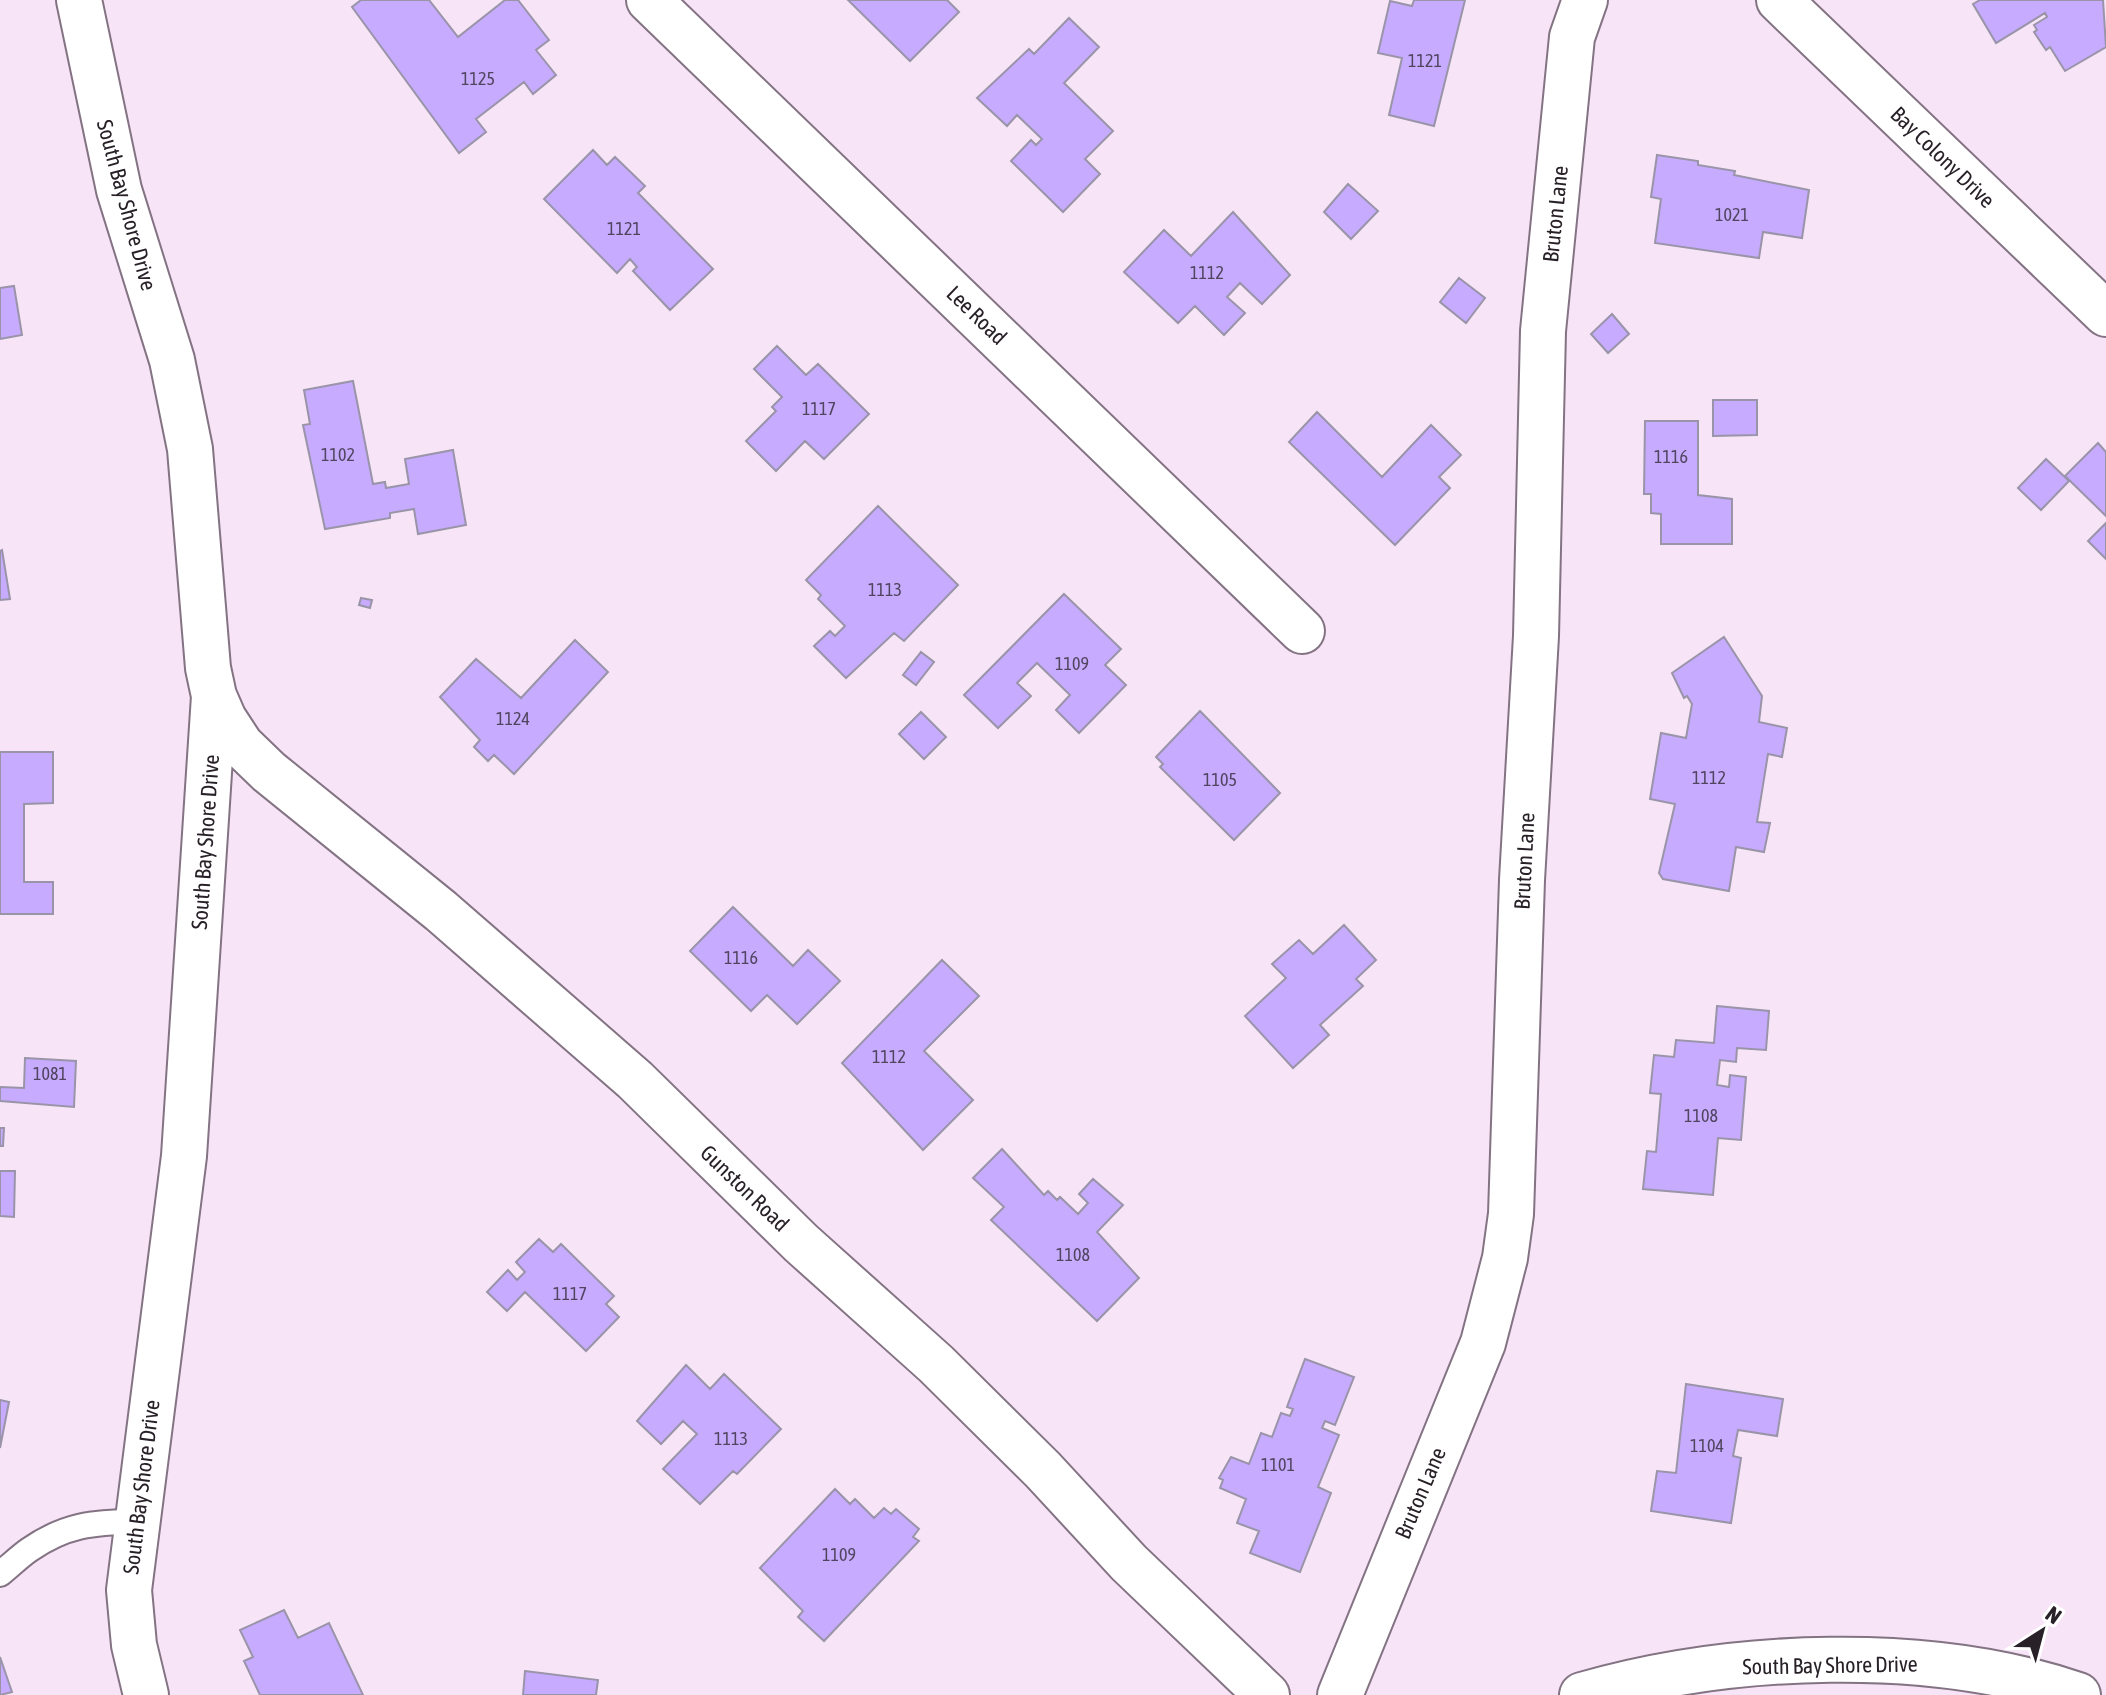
<svg xmlns="http://www.w3.org/2000/svg" width="2106" height="1695" font-family="'Asap Condensed',sans-serif">
	<style>
		.building { fill: #c6abff; stroke: #9a94a9; stroke-width: 2 }
		.lines { fill: none; stroke-linecap: round; stroke-linejoin: round }
		.lane-casing { stroke: #837383; stroke-width: 28 }
		.street-casing { stroke: #837383; stroke-width: 48 }
		.lane { stroke: #fff; stroke-width: 24 }
		.street { stroke: #fff; stroke-width: 44 }
		.labels { text-anchor: middle; stroke-width: 6; stroke-linejoin: round; paint-order: stroke }
		.number-label { font-size: 18px; fill: #50445e }
		.street-label { font-size: 22px; fill: #282128; stroke: #fff }
	</style>
	<rect width="100%" height="100%" fill="#f7e4f7"/>
	<path class="building" d="M361,0h68l29,37 47,-37h13l31,40 -13,10 20,25 -23,19 -9,-12 -48,37 10,13 -27,21 -107,-146z
		M848,0h99l12,12 -49,49z
		M1414,0h51l-31,126 -45,-11 13,-57 -24,-5 12,-52 22,5z
		M1980,0h123l3,47 -41,24 -15,-24 -4,3 -12,-18 3,-2 -3,-5 13,-8 -2,-4 -49,30 -23,-39z
		M1069,18l30,29 -35,36 49,48 -28,28 15,15 -37,38 -52,-51 20,-21 5,5 6,-6 -25,-24 -10,11 -30,-28 52,-49 5,5z
		M593,150l14,15 8,-8 30,29 -7,7 75,76 -43,41 -37,-39 4,-4 -7,-8 -13,14 -73,-74z
		M1657,155l41,6v4l37,6 -1,4 75,15 -7,48 -39,-6 -4,26 -104,-15 6,-44 -10,-2z
		M1348,184l30,27 -27,28 -27,-27z
		M1233,212l57,63 -28,29 -22,-21 -13,14 18,16 -21,22 -29,-29 -17,17 -54,-51 40,-42 27,26z
		M1459,278l26,20 -19,25 -26,-21z
		M14,286l8,49 -22,4v-51z
		M1612,314l17,20 -21,19 -17,-19z
		M777,346l29,29 12,-11 51,50 -45,45 -19,-18 -29,30 -30,-30 30,-30 -4,-4 10,-10 -28,-28z
		M353,381l20,103 12,-2 1,6 23,-4 -4,-25 48,-9 13,75 -48,9 -4,-25 -24,4v5l-65,11 -22,-104 7,-1 -6,-34z
		M1713,400h44v35l-44,1z
		M1317,412l65,65 49,-52 30,30 -22,22 11,11 -55,57 -106,-103z
		M1645,421h53v74l34,4v45h-71v-30l-10,-1v-19h-7z
		M2098,443l8,9v64l-41,-40z
		M2046,459l23,22 -28,29 -23,-22z
		M878,506l80,79 -54,56 -10,-8 -48,45 -32,-32 16,-15 5,5 10,-10 -27,-27 3,-4 -15,-15z
		M2106,523v36l-18,-18z
		M2,550l8,49 -10,1v-49z
		M1064,594l57,55 -16,16 21,20 -47,48 -23,-23 14,-15 -33,-32 -20,20 14,13 -33,32 -34,-33z
		M361,598l11,2 -2,8 -11,-3z
		M1724,637l38,59 -3,26 28,6 -5,29 -14,-3 -11,68 13,1 -6,29 -28,-5 -7,44 -66,-12 -4,-6 16,-69 -25,-5 11,-66 25,5 6,-34 -5,-8 -3,2 -12,-25z
		M575,640l33,32 -94,102 -20,-19 -6,6 -14,-14 6,-7 -40,-43 36,-38 45,39z
		M921,652l13,10 -18,23 -13,-10z
		M1200,711l80,82 -46,47 -74,-73 3,-3 -7,-7z
		M921,712l25,25 -22,22 -25,-25z
		M0,752h53v51l-29,1v78h29v32h-53z
		M733,907l60,59 15,-16 32,31 -43,43 -30,-29 -16,16 -61,-60z
		M1344,925l32,35 -20,19 7,7 -43,39 9,10 -36,33 -48,-52 41,-38 -14,-14 27,-24 14,14z
		M942,960l37,36 -55,55 49,49 -50,50 -81,-87z
		M1717,1006l52,5 -3,39 -29,-2 -1,14 -16,-2 -3,25 12,2 1,-12 16,2 -5,63 -23,-2 -5,57 -70,-6 4,-38 9,1 5,-58 -11,-1 4,-38 20,2 2,-17 38,3z
		M25,1058l51,3 -2,46 -74,-6v-14l24,1z
		M0,1128h4l-1,18h-3z
		M1002,1149l42,46 4,-4 9,9 3,-3 18,17 10,-11 -9,-9 14,-15 30,26 -26,27 42,46 -42,43 -106,-101 13,-13 -31,-29z
		M0,1171h15l-1,46 -14,-1z
		M539,1239l14,13 8,-8 53,52 -8,8 13,13 -33,34 -61,-59 -18,19 -20,-19 21,-22 9,10 8,-8 -9,-10z
		M1305,1359l49,18 -19,48 -10,-4 -3,7 17,7 -21,52 13,6 -31,79 -50,-19 9,-22 -22,-8 9,-24 -26,-11 3,-8 -4,-2 12,-21 18,7 12,-31 11,4 9,-24 9,3 3,-7 -6,-2z
		M686,1365l24,24 14,-15 57,55 -44,45 -4,-3 -33,33 -37,-35 34,-35 -14,-13 -22,23 -24,-23z
		M1686,1384l97,15 -6,37 -39,-6 -5,26 8,2 -10,65 -80,-12 6,-40 19,2z
		M0,1400l9,2 -9,46z
		M835,1489l15,15 5,-5 19,19 10,-10 7,6 5,-5 23,20 -6,8 6,4 -95,100 -26,-24 5,-6 -43,-43z
		M284,1610l14,28 31,-15 34,72h-103l-16,-34 9,-4 -13,-27z
		M0,1657l12,35 -12,3z
		M525,1671l73,9 -2,15h-73z"/>
	<g class="lines">
		<defs>
			<path id="lane" d="M0,1574c10,-8 19,-17 29,-24 36,-25 64,-28 107,-28"/>
			<path id="street" d="M79,0l40,190 53,170 18,89 18,219 6,28 -30,460 -55,434 5,55 12,50
				M649,0l653,631
				M1779,0l327,314
				M214,696l10,23 17,26 28,27 172,139 194,169 166,163 135,121 107,106 86,93 138,132
				M1340,1695l143,-352 22,-85 6,-44 11,-334 14,-244 7,-305 29,-294 13,-37
				M1582,1695c149,-43 348,-51 496,0"/>
		</defs>
		<use href="#lane" class="lane-casing"/>
		<use href="#street" class="street-casing"/>
		<use href="#lane" class="lane"/>
		<use href="#street" class="street"/>
	</g>
	<g class="labels">
		<g class="number-label">
			<text x="1425" y="67">1121</text>
			<text x="478" y="85">1125</text>
			<text x="1732" y="221">1021</text>
			<text x="624" y="235">1121</text>
			<text x="1207" y="279">1112</text>
			<text x="819" y="415">1117</text>
			<text x="338" y="461">1102</text>
			<text x="1671" y="463">1116</text>
			<text x="885" y="596">1113</text>
			<text x="1072" y="670">1109</text>
			<text x="513" y="725">1124</text>
			<text x="1709" y="784">1112</text>
			<text x="1220" y="786">1105</text>
			<text x="741" y="964">1116</text>
			<text x="889" y="1063">1112</text>
			<text x="50" y="1080">1081</text>
			<text x="1701" y="1122">1108</text>
			<text x="1073" y="1261">1108</text>
			<text x="570" y="1300">1117</text>
			<text x="731" y="1445">1113</text>
			<text x="1707" y="1452">1104</text>
			<text x="1278" y="1471">1101</text>
			<text x="839" y="1561">1109</text>
		</g>
		<g class="street-label">
			<text transform="translate(1943 157) rotate(44)" y="8">Bay Colony Drive</text>
			<text transform="translate(127 205) rotate(75)" y="8">South Bay Shore Drive</text>
			<text transform="translate(1555 214) rotate(-84)" y="8">Bruton Lane</text>
			<text transform="translate(977 315) rotate(44)" y="8">Lee Road</text>
			<text transform="translate(205 842) rotate(-86)" y="8">South Bay Shore Drive</text>
			<text transform="translate(1524 861) rotate(-87)" y="8">Bruton Lane</text>
			<text transform="translate(745 1188) rotate(44)" y="8">Gunston Road</text>
			<text transform="translate(141 1487) rotate(-83)" y="8">South Bay Shore Drive</text>
			<text transform="translate(1420 1493) rotate(-67)" y="8">Bruton Lane</text>
			<text transform="translate(1830 1665) rotate(-1)" y="8">South Bay Shore Drive</text>
		</g>
	</g>
	<g transform="translate(2042 1631) rotate(36)" stroke="#ffffff" stroke-width="6" paint-order="stroke">
	<path d="M0-6L14 30L0 20L-14 30Z" fill="#282128"/>
	<text y="-12" font-size="22" font-weight="bold" text-anchor="middle" fill="#282128">N</text>
	</g>
</svg>
